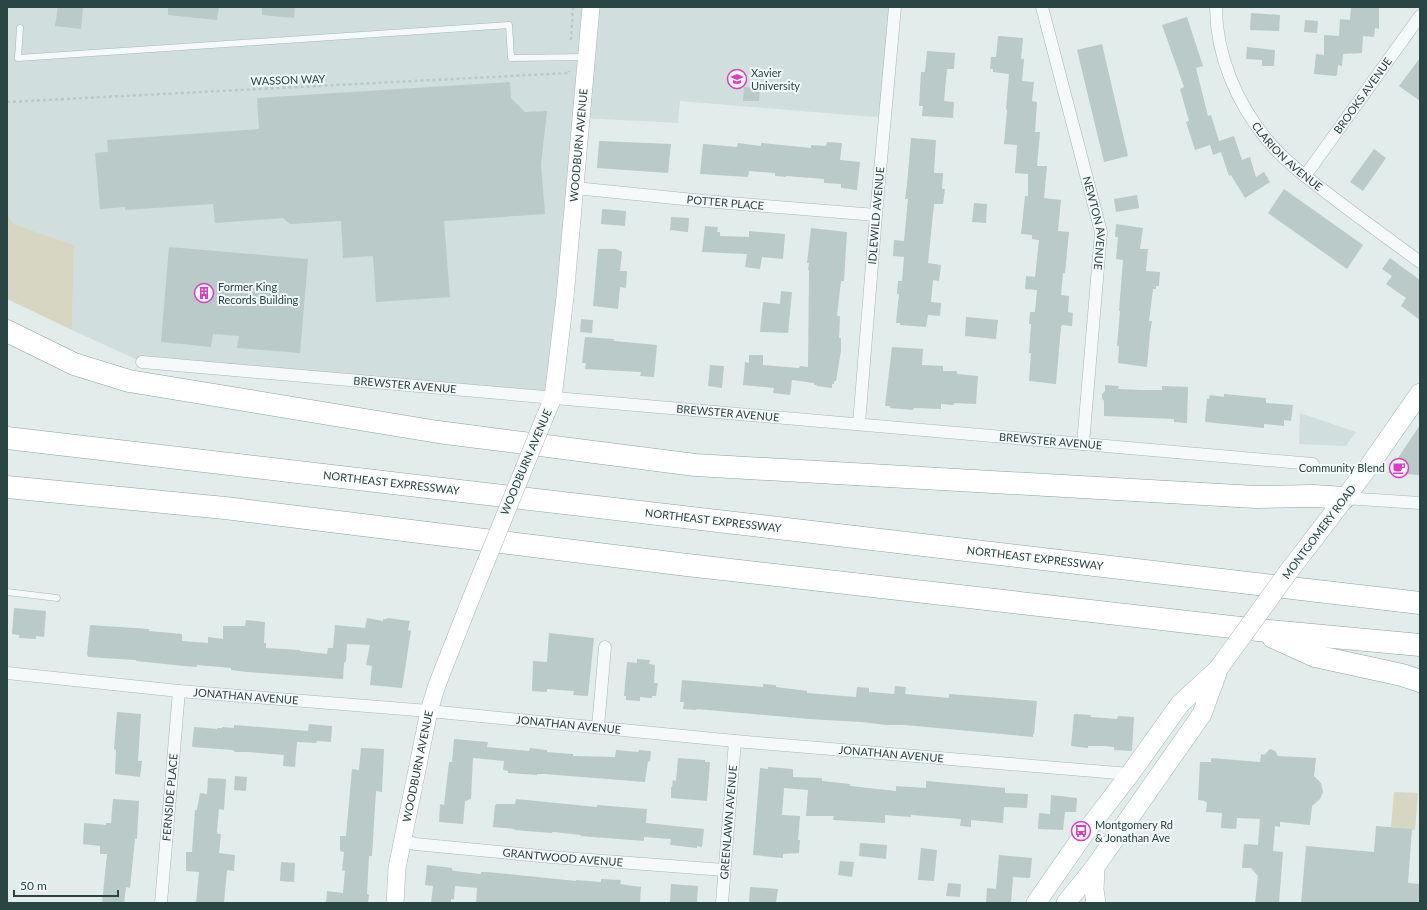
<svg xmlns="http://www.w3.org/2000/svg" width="1427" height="910" font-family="Lato,sans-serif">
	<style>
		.built { fill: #d0dedd }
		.green { fill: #d6d6c2 }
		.building { fill: #b9cac8 }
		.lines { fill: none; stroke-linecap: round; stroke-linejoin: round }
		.lane-casing { stroke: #a6b7b5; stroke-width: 7 }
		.street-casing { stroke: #a6b7b5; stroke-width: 13 }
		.secondary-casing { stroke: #a6b7b5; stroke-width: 18 }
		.primary-casing { stroke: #a0b9b6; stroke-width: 20 }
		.highway-casing { stroke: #88a4a1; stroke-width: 23 }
		.path { stroke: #bcc7c6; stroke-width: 2.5; stroke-dasharray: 3 3; stroke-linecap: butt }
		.lane { stroke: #f5f9f9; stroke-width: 6 }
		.street { stroke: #f5f9f9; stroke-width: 12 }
		.secondary { stroke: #fff; stroke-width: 17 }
		.primary { stroke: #fff; stroke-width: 19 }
		.highway { stroke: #fff; stroke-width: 22 }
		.secondary-bridge-casing { stroke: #a6b7b5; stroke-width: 18; stroke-linecap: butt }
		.primary-bridge-casing { stroke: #a0b9b6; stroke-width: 20; stroke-linecap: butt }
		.secondary-bridge { stroke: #fff; stroke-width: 17 }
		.primary-bridge { stroke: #fff; stroke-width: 19 }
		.labels { text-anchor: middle; stroke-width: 4; stroke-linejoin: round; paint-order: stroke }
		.poi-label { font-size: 11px; fill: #284543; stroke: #f2f9f8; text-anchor: start }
		.street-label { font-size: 11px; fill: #284543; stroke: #f2f9f8 }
	</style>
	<rect width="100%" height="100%" fill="#e2eceb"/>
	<path class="built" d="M7,7h888l-9,111 -206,-17 -2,22 -97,-5 -28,280 -411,-36 -70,-32 2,-85 -60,-21 -7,-10z
		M1300,413l56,19 -10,14 -47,-2z"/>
	<path class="green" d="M7,214l7,10 60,21 -2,85 -65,-31z
		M1394,792l24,1 -3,37 -24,-3z"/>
	<path class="building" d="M58,7h25l-2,22 -26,-3z
		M168,7h51l-2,13 -49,-5z
		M262,7h33l-1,11 -32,-3z
		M1351,7h28v22l-4,-1 -1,9 -11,-1 -1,17 -19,1 -1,12 -4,-1 -1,10 -2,1 -21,-2 2,-20 8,1v-20l15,1 1,-17 10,1z
		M1251,13l29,2 -1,16 -29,-1z
		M1187,17l16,49 -7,2 12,48 3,-1 8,26 15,-5 8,24 8,-3 6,20 8,-5 6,10 -25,16 -14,-23 -2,1 -8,-24 -8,3 -3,-10 -15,5 -9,-28 3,-1 -9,-32 4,-2 -22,-62z
		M1305,20l13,1 -1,12 -13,-1z
		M998,36l25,2 -2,21h3l-2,22 12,1 -2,19 5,1 -2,30h5l-3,34h10l-3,32 17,2 -3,31 11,1 -4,41h-2l-2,22 8,1 -1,16 5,1 -1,13 -10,-1 -1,2 -5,57 -27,-3 2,-28h-2l2,-29h-2l1,-12h5l2,-22 -12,-1 1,-13 9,1 4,-37 -7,-1v-4l-11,-1 4,-38h3v-22l-13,-1 2,-28 -13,-1 3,-34 -1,-1 3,-35 -16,-2v-3h-3l1,-12h5z
		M1102,44l26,112 -24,6 -27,-112z
		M1247,47l28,3 -1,16h-12v-6l-16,-1z
		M927,51l28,2 -1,16h-7l-3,32 10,1 -1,16 -31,-2 1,-10h-4l2,-34h4z
		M1420,58v43l-21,-15z
		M510,82l1,16 14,14 22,-1 -6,54 4,49 -101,7 6,76 -74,5 -3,-46 -30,2 -2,-37 -51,3 -7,-6 -68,5 -2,-19 -88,6v-3l-25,2 -5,-56 13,-1 -1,-12 152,-11 -2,-31z
		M744,87l16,1 -1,13h-16z
		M911,138l25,2 -2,33h9l-1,16h3l-2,15h-9l-6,59 13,2 -2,16 -6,-1 -2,22 10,1 -1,13 -12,-1 -2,12 -26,-2v-2h-4l3,-29h-2l1,-13h4l2,-24 -11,-1 1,-16 10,1 4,-42h-3l2,-14z
		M599,141l72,3 -3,29 -71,-5z
		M827,142l15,1 -2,17 20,2 -3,28 -16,-2v-4l-17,-1v-4l-38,-3v1l-11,-1v-3l-26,-2 -1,6 -48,-3 3,-30 34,3 1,-4 23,3v-3l50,5v-3l15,1z
		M1374,149l12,9 -23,33 -13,-9z
		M1284,189l79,56 -16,24 -79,-56z
		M1137,195l2,13 -23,4 -2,-13z
		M974,203l13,1 -1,19 -14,-1z
		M602,209l24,2 -1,15 -24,-2z
		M671,217l18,1 -1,14 -18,-2z
		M1116,224l27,4 -3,21h8l-2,22 14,1 -1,14h-3v3h-3l-4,32h3l-2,12 -3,34 -29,-4 1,-17h-2l3,-35h-1l4,-51 -7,-1 2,-22h-3z
		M705,226l13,1 -1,5h3v4l29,1v-6l36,3 -2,25 -21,-2 -2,12 -15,-2 2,-13 -45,-2z
		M811,228l36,4 -3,49h-3l-4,35h3l-1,22h2v13l-5,30h-2v3h-2v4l-15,-2v-1h-3v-2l-22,-3 -2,15 -17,-2 1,-5 -31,-3 2,-23 4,1v-8h14v10l36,3 1,-2 8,1 1,-97h-1l1,-7h-2z
		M169,247l139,12 -8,94 -63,-5 2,-12 -26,-2 -2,13 -50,-5z
		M598,249h18l6,3 -2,19h7l-1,17 -6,-1 -2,22 -25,-3z
		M1390,258l30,22v40l-19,-14 5,-8 -20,-14 6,-8 -10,-7z
		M781,291l11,1 -4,41 -28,-1 3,-30 17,2z
		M966,317l32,3 -2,19 -31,-3z
		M581,319l12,1 -1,13 -12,-1z
		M585,337l29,2v2l43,4 -3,32 -14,-1 1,-4 -56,-3 1,-6h-4z
		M892,347l31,2 -1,16 21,1v5h14v3l21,2 -2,28 -21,-1 -2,2 -12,-1v5l-27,-1 -1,2 -23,-2v-2h-5z
		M710,365l14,1 -2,22 -14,-2z
		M1105,385l14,1 -1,3 24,1h20v-4l26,1 -1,36 -13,-1v-3l-70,-3v-15l-2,-3v-4l3,-3z
		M1224,394l42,4v5l27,2 -2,16 -7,-1v6l-20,-2v4l-59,-6 2,-23h2l1,-4 14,2z
		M1420,425v50l-32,-2z
		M14,608l32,3 -2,26 -8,-1v3l-17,-1v-3l-7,-1z
		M367,618l16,3v-2h4v-1l23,3 -2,9 3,1 -1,6 -8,51 -32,-3 2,-19 -6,-1 4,-20 -23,-1 -1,17 -2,2 -1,16 -96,-7 -16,-2v-2l-34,-3v2l-13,-1 -48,-5v-1l-48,-3 -1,-3 3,-29 59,4v2l33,3v7l26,2v-6l15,2v-13h22l1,-6 19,2 -1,21h2v5l34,2v1l27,3 1,-6h5l2,-23 30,3z
		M549,633l45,5 -6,58 -15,-1 1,-4 -27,-2v3l-15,-1 1,-30 14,1z
		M637,659l13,1 -1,4 6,1 -1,18h4l-2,13h-4v2l-12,-1v4l-14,-1v-4h-2l3,-34 10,1z
		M682,680l81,7v-3l13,1v2l31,4v2l49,4 1,-10 12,1v4l25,2 1,-8 11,1 -1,7 44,4v-4l88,7 -3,33h-1v3l-128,-12h-19l-25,-3 -52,-3 -112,-10 -1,1 -13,-1 1,-7h-4z
		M117,712l24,2 -3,47h4l-2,16 -25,-3 1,-24 -2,-1z
		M1074,714l17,1 -1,2 27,2 1,-3 16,1 -2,34 -18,-1v-3l-10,-1h-16v2l-17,-2z
		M309,724l23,2 -1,16 -14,-1 -1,2 -19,-1 -2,25 -12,-1 1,-11 -36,-3h-13l-2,-2 -41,-3 2,-20 23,2v-1h5v-1l12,1v-3l74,6z
		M454,739l34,3 -1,5 42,4 1,-3 17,2v2l26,2v2l42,1 1,-7 22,2 1,-2 12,1 -1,11 -2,-1 -3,21 -100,-8h-8v1l-29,-2v-2l-5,-1 1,-9 -31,-3 -2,41 -6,2 -2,23 -24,-2 1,-18 4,1 5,-43h3z
		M361,748l23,1 -2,43 -6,-1 -4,65h-3l-2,38 2,1 -1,8h-42l1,-12 16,2 2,-22 -3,-1 2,-18 -4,-1v-15h6l6,-67 7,1z
		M1270,749l5,2 3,5 38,2 -2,18 7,7 2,9 -3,7 -8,7 -2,19 -30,-3v5l-5,-1 -2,25 10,1 -4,51h-24l3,-27 -7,-8h-9l2,-24 14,1 2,-26 -23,-1 -1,11 -15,-1 1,-15 -16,-1 1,-10h-2v-1l-7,-1 2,-38h11v-4l49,4 1,-8 3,1z
		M678,758l27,2v2h5l-3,39 -36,-3v-11h1l1,-7 3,1z
		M768,767l25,2v8l29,1v3l28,3v2l46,5v-5l30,2v-7l79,7v5l23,1 -1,14 -23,-1 -1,16 -32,-3v7l-11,-1 1,-7 -50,-4v2l-26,-2v8l-52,-3 1,-4h-28l2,-26 -24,-2 -2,27 18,1 -2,24h2l-1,13 -16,1v4l-30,-3 7,-87 8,1z
		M235,776l12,1 -1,14 -12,-1z
		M208,778l18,1 -2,31 -5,-1 -2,22 1,3h3l-2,19 16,2 -1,16 -7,-1 -3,33h-28l3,-31 -13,-1v-19h6l3,-42h2l3,-17 7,1z
		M1051,795l26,3 -1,14h-11l-2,18 -25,-1 1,-16 11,1z
		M113,799l26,2 -2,38h-2l-5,49 -4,-1 -2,16h-22l5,-49h-7v-8l-17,-2 1,-21 22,2v-2h5z
		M516,799l81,8v-2l50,4 -1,14 58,6 -2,18 -5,-1v2l-27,-3 1,-6 -27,-2v4l-64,-5 1,-1 -28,-3 -1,1 -38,-3 1,-1 -22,-2 2,-22h1v-1h19z
		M1376,826l36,3 -4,54 12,1v19h-119l5,-57 68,6z
		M860,843l27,2 -1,14 -27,-3z
		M921,848l16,2 -3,31 -16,-1z
		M999,855l33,3 -2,20 -17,-1 -2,26h-25l1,-15 9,1z
		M840,861l14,1 -2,15 -14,-2z
		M281,862l14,1 -1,19 -14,-1z
		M427,865l25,3v2l3,1 26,3v-2h6l89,9v-1l25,2v-3l20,1 -1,4 21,3 -1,16h-164l1,-15 -22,-2 -1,13h-3v4h-20l2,-17 -8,-1z
		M948,883l13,1 -1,13 -14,-1z
		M671,884l27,2 -1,17h-27z
		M750,887l28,2 -2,14h-27z"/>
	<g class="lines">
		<defs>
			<path id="lane" d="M20,28l-2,30 491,-33 2,33 74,-1
				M7,592l50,6"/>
			<g id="street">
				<path id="s1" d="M1042,7l59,225 -18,212"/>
				<path id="s2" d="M1216,7c0,48 21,97 52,134 17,20 38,36 59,52 31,24 62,46 93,69"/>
				<path id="s3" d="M1305,176l115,-160"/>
				<path id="s4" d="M575,188l129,13 172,14"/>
				<path id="s5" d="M142,362l1171,102"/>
				<path id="s6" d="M859,424l17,-209 19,-208"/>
				<path d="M1344,498l76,5"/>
				<path id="s7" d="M7,673l172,18 250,20 306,30 395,33"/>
				<path d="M598,727l7,-80"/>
				<path id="s8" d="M403,840l12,4 136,13 173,13"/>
				<path id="s9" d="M161,903l18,-212"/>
				<path id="s10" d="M722,903l13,-162"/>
			</g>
			<g id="secondary">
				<path id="s11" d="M544,419l9,-21 12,-101 26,-290"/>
				<path id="s12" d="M395,903l2,-35 32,-157 8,-26 31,-79"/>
			</g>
			<path id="primary" d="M1289,571l78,-102 53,-76
				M1095,867l-1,23 2,13
				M1036,903l48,-69 46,-60 50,-70 38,-35
				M1066,903l29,-36 107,-153 15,-41"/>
			<g id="highway">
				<path d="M7,331l67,33 55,17 309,51 257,33 560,32 59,-1 30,2"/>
				<path id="s13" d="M7,438l1413,165"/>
				<path d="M7,487l218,21 462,57 571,65 162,15"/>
				<path d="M1273,637l42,19 87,19 18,6"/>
			</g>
		</defs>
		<use href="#lane" class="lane-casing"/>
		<use href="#street" class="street-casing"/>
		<use href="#secondary" class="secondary-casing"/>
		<use href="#primary" class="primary-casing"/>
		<use href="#highway" class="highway-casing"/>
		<path class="path" d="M571,40l2,-33
			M7,102l562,-29v-2"/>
		<use href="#lane" class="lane"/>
		<use href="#street" class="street"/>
		<use href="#secondary" class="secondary"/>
		<use href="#primary" class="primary"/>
		<use href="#highway" class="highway"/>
		<defs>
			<path id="secondary-bridge" d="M468,606l76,-187"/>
			<path id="primary-bridge" d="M1218,669l71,-98"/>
		</defs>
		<use href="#secondary-bridge" class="secondary-bridge-casing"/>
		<use href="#primary-bridge" class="primary-bridge-casing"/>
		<use href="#secondary-bridge" class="secondary-bridge"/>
		<use href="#primary-bridge" class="primary-bridge"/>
	</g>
	<defs>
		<symbol id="university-ring" viewBox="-11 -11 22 22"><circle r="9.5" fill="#f2f9f8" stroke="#db3dc6" stroke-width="1.5"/><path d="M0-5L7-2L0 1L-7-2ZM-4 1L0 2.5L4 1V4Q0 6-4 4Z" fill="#db3dc6"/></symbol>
		<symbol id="building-ring" viewBox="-11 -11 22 22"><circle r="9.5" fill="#f2f9f8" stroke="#db3dc6" stroke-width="1.5"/><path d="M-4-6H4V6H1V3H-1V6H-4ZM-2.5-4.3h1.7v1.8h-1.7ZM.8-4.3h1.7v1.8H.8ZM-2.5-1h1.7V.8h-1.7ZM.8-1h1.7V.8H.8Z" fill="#db3dc6"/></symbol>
		<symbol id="cafe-ring" viewBox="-11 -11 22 22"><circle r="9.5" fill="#f2f9f8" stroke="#db3dc6" stroke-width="1.5"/><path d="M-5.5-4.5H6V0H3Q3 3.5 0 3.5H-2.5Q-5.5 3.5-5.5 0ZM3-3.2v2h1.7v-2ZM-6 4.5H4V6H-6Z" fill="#db3dc6"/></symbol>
		<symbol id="bus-ring" viewBox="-11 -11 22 22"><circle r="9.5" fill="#f2f9f8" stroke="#db3dc6" stroke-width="1.5"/><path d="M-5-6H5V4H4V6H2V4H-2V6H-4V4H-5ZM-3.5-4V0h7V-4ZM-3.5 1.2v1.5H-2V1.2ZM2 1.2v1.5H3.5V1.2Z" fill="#db3dc6"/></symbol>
	</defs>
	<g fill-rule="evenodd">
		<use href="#university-ring" x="726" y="68" width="22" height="22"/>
		<use href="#building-ring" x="193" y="282" width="22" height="22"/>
		<use href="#cafe-ring" x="1388" y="457" width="22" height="22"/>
		<use href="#bus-ring" x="1070" y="820" width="22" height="22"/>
	</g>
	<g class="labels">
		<g class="poi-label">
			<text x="751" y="77">Xavier<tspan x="751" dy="13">University</tspan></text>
			<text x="218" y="291">Former King<tspan x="218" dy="13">Records Building</tspan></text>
			<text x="1385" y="472" text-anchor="end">Community Blend</text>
			<text x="1095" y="829">Montgomery Rd<tspan x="1095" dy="13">&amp; Jonathan Ave</tspan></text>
		</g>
		<g class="street-label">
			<text transform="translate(288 80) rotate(-2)" y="4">WASSON WAY</text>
			<text dy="4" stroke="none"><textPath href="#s3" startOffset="99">BROOKS AVENUE</textPath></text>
			<text dy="4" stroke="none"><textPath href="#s11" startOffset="277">WOODBURN AVENUE</textPath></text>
			<text dy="4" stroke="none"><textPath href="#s2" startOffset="171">CLARION AVENUE</textPath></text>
			<text dy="4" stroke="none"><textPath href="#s4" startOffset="151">POTTER PLACE</textPath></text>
			<text dy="4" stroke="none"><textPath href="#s6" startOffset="209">IDLEWILD AVENUE</textPath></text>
			<text dy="4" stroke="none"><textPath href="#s1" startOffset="223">NEWTON AVENUE</textPath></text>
			<text dy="4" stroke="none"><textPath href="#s5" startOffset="264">BREWSTER AVENUE</textPath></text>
			<text dy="4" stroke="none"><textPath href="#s5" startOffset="588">BREWSTER AVENUE</textPath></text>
			<text dy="4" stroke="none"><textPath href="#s5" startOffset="912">BREWSTER AVENUE</textPath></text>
			<text transform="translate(526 462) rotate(-67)" y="4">WOODBURN AVENUE</text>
			<text dy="4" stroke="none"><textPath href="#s13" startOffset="387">NORTHEAST EXPRESSWAY</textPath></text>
			<text dy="4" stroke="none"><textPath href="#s13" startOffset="711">NORTHEAST EXPRESSWAY</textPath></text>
			<text transform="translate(1319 532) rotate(-53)" y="4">MONTGOMERY ROAD</text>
			<text dy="4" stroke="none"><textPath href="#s13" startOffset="1035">NORTHEAST EXPRESSWAY</textPath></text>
			<text dy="4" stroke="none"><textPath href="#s7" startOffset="240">JONATHAN AVENUE</textPath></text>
			<text dy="4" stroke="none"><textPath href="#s7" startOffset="564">JONATHAN AVENUE</textPath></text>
			<text dy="4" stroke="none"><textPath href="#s7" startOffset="888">JONATHAN AVENUE</textPath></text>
			<text dy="4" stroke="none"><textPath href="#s12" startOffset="139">WOODBURN AVENUE</textPath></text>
			<text dy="4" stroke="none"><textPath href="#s9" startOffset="106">FERNSIDE PLACE</textPath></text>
			<text dy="4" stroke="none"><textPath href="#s10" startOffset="81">GREENLAWN AVENUE</textPath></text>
			<text dy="4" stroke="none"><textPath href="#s8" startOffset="161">GRANTWOOD AVENUE</textPath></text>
		</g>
	</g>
	<rect width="1427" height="910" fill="none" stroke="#284543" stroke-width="16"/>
	<path d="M14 890v6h104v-6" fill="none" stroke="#284543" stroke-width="2"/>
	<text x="20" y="890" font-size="12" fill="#284543" stroke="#f2f9f8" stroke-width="3" paint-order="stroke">50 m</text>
</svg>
